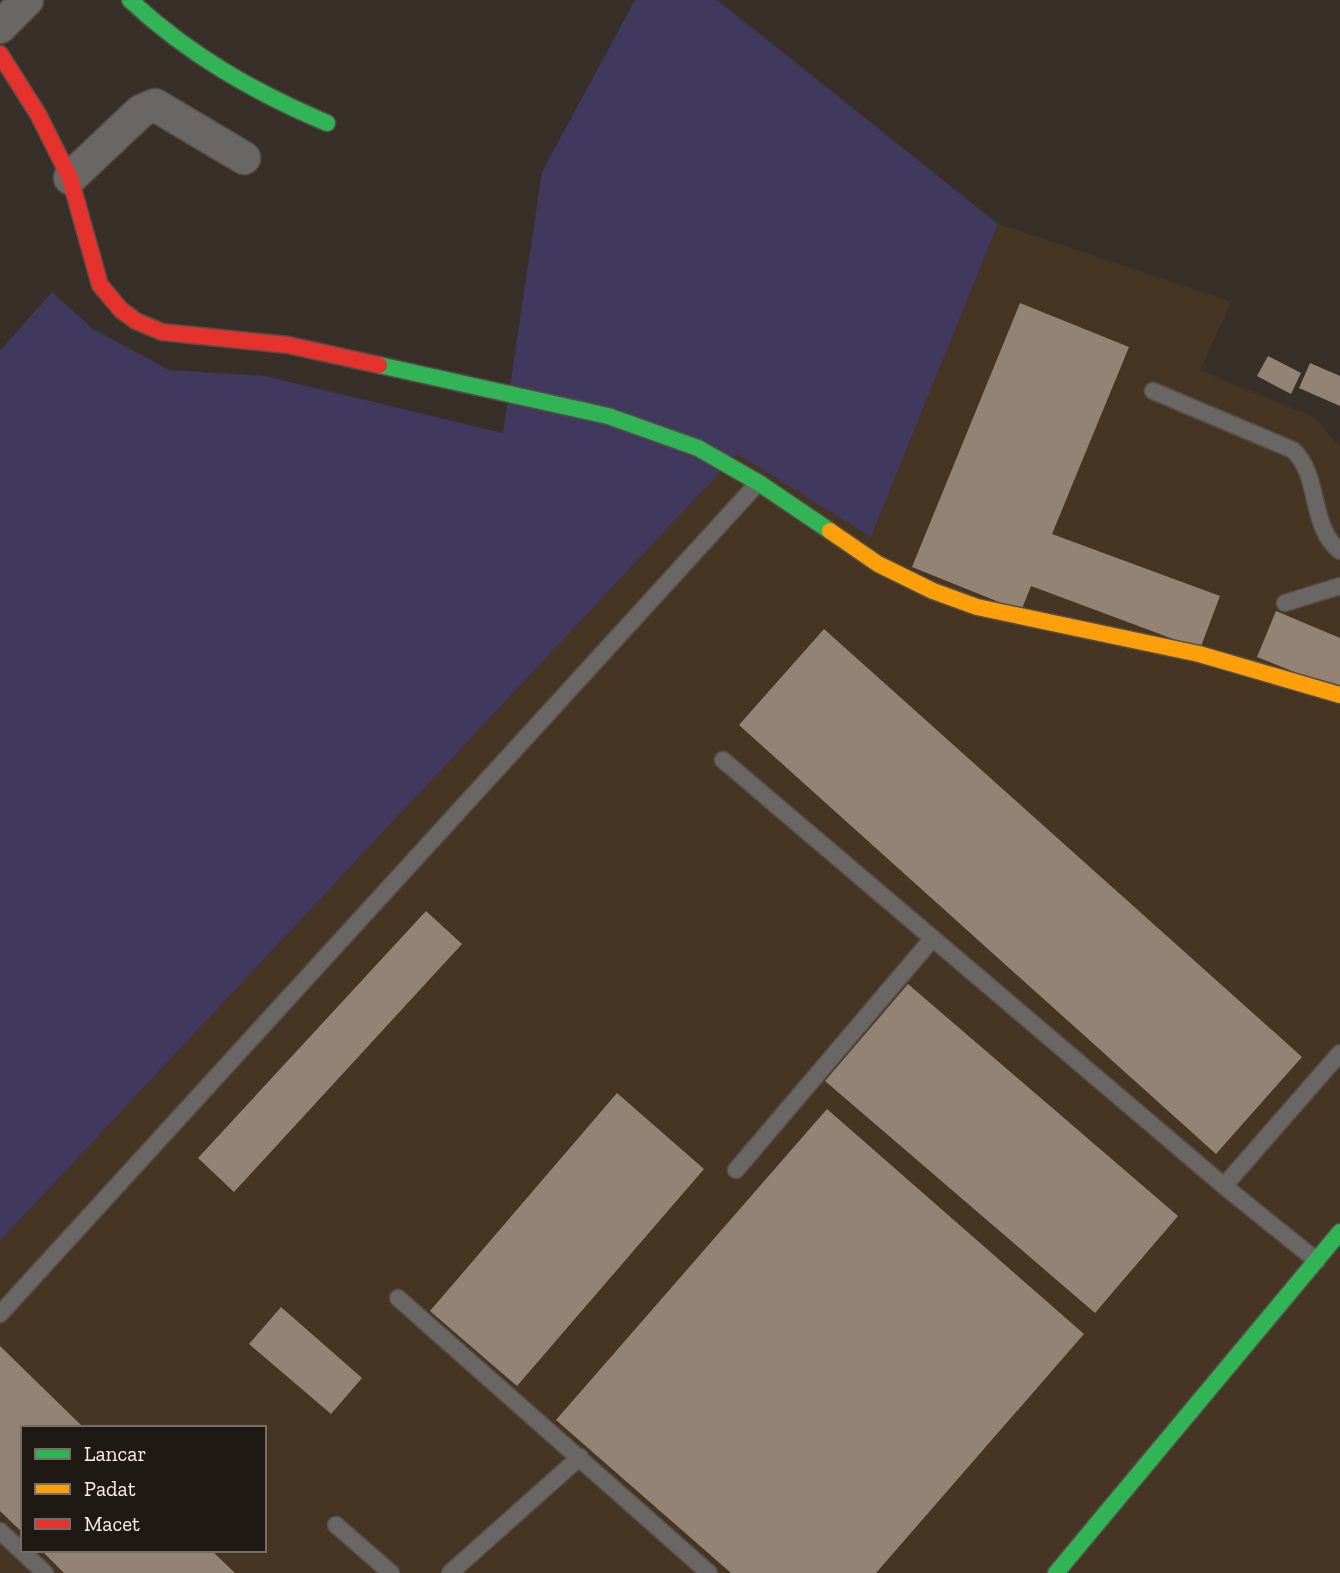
<svg xmlns="http://www.w3.org/2000/svg" width="1340" height="1573" font-family="'Zilla Slab',serif">
	<style>
		.built { fill: #473524; fill-rule: evenodd }
		.green { fill: #41385d }
		.building { fill: #928374 }
		.lines { fill: none; stroke-linecap: round; stroke-linejoin: round }
		.lane-casing { stroke: #554e48; stroke-width: 19 }
		.street-casing { stroke: #554e48; stroke-width: 35 }
		.fast-casing { stroke: #554e48; stroke-width: 19 }
		.slow-casing { stroke: #554e48; stroke-width: 19 }
		.jam-casing { stroke: #554e48; stroke-width: 19 }
		.lane { stroke: #696664; stroke-width: 16 }
		.street { stroke: #696664; stroke-width: 32 }
		.fast { stroke: #30b455; stroke-width: 16 }
		.slow { stroke: #ff9f0a; stroke-width: 16 }
		.jam { stroke: #e5322d; stroke-width: 16 }
	</style>
	<rect width="100%" height="100%" fill="#383028"/>
	<path class="built" d="M998,224l233,78 -31,69 114,46 26,30v1126h-1340v-332l737,-787 134,83zM23,1428h241v122h-241z"/>
	<path class="green" d="M635,0h82l281,224 -127,313 -134,-83 -737,787v-890l52,-59 41,37 76,41 96,6 238,57 39,-261z"/>
	<path class="building" d="M1020,303l109,44 -77,187 168,62 -20,53 -169,-63 -10,25 -109,-44z
		M1268,356l33,17 -10,21 -34,-18z
		M1310,363l30,13v30l-41,-18z
		M1276,611l64,27v52l-83,-33z
		M824,629l478,428 -86,97 -477,-429z
		M426,911l36,33 -228,248 -36,-34z
		M908,984l270,232 -83,97 -270,-232z
		M617,1093l87,76 -187,217 -87,-75z
		M827,1109l257,225 -208,239h-145l-175,-153z
		M281,1307l81,71 -31,36 -82,-70z
		M0,1346l84,82h-61v105l-23,-22z
		M41,1550h170l24,23h-171z"/>
	<g class="lines">
		<defs>
			<path id="lane" d="M1153,391l140,59c28,26 16,77 47,101
				M1285,603l55,-17
				M723,760l501,426 93,75
				M736,1170l197,-232
				M1224,1186l116,-133
				M398,1298l311,275
				M0,1314l758,-831
				M336,1525l55,48
				M0,1531l45,42
				M450,1573l130,-116"/>
			<path id="street" d="M0,27l27,-27
				M70,178l71,-67 14,-6 89,53"/>
			<path id="fast" d="M130,0c59,55 124,92 197,123
				M379,365l229,51 90,32 61,35 71,48
				M1056,1573l284,-341"/>
			<path id="slow" d="M830,531l48,33 55,27 44,16 222,47 141,41"/>
			<path id="jam" d="M0,54l38,60 32,64 30,107 21,25 15,11 26,11 126,13 91,20"/>
		</defs>
		<use href="#lane" class="lane-casing"/>
		<use href="#street" class="street-casing"/>
		<use href="#fast" class="fast-casing"/>
		<use href="#slow" class="slow-casing"/>
		<use href="#jam" class="jam-casing"/>
		<use href="#lane" class="lane"/>
		<use href="#street" class="street"/>
		<use href="#fast" class="fast"/>
		<use href="#slow" class="slow"/>
		<use href="#jam" class="jam"/>
	</g>
	<rect x="21" y="1426" width="245" height="126" fill="#1f1913" stroke="#756e67" stroke-width="2"/>
	<rect x="35" y="1449" width="35" height="10" fill="#30b455" stroke="#756e67" stroke-width="2"/>
	<text x="84" y="1461" font-size="21" fill="#f7eee6">Lancar</text>
	<rect x="35" y="1484" width="35" height="10" fill="#ff9f0a" stroke="#756e67" stroke-width="2"/>
	<text x="84" y="1496" font-size="21" fill="#f7eee6">Padat</text>
	<rect x="35" y="1519" width="35" height="10" fill="#e5322d" stroke="#756e67" stroke-width="2"/>
	<text x="84" y="1531" font-size="21" fill="#f7eee6">Macet</text>
</svg>
